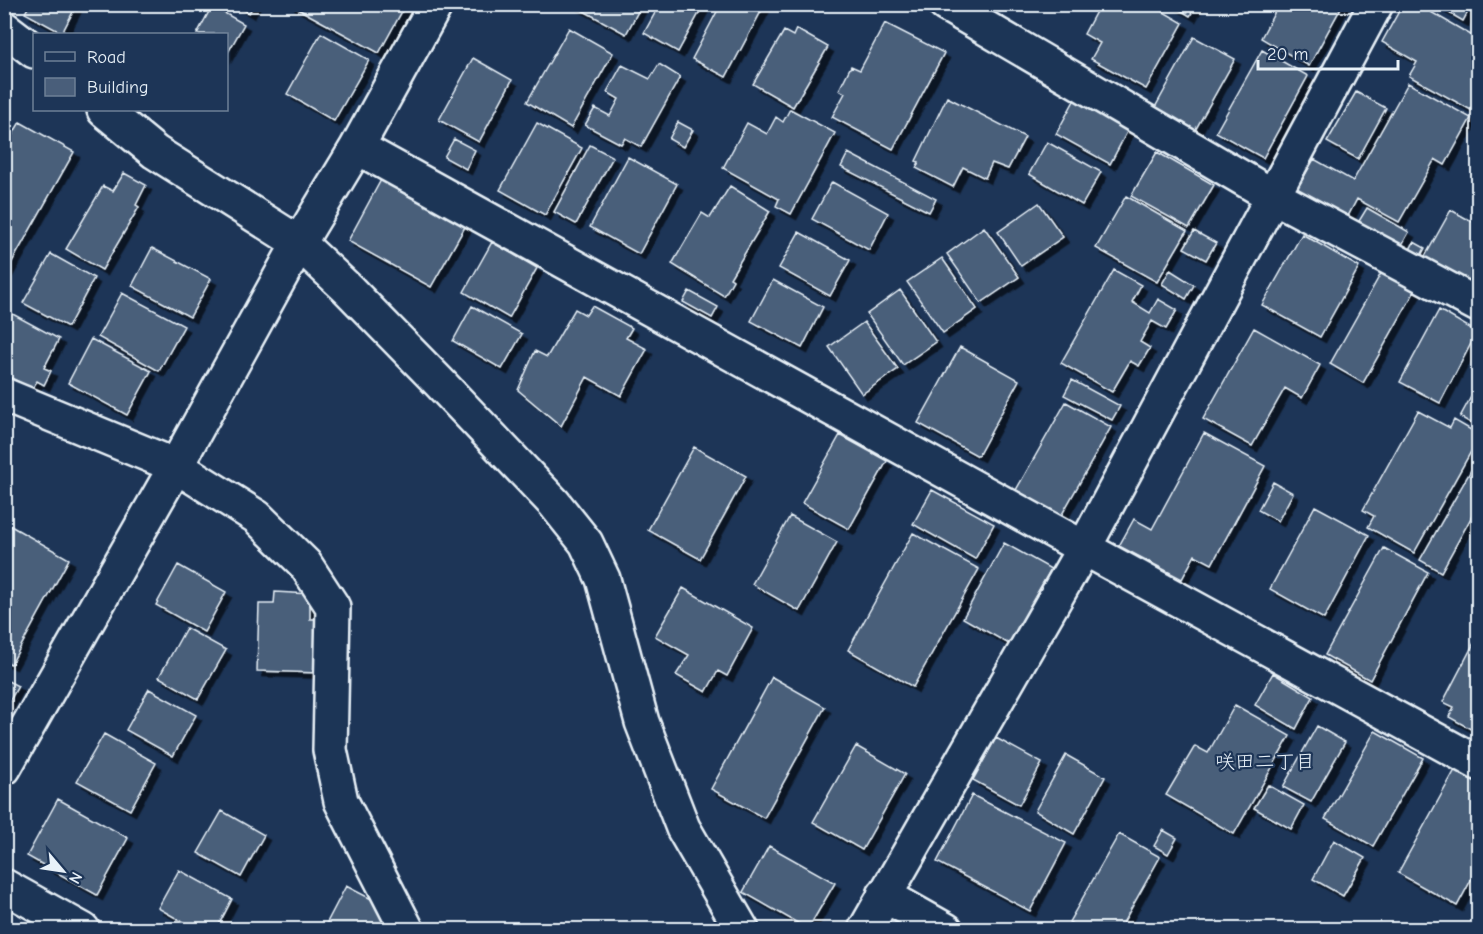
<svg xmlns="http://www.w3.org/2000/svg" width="1483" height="934" font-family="'Comic Neue','Klee One',sans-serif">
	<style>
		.building { fill: #495e7a; stroke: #e8f1f8; stroke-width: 1.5; filter: url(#shadow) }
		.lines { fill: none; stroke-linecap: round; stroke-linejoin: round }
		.minor-casing { stroke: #e8f1f8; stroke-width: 38 }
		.minor { stroke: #1d3557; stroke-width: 33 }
		.labels { text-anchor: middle; stroke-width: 4.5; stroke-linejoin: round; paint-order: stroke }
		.neighbourhood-label { font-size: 20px; fill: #e8f1f8; stroke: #1d3557 }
	</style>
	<defs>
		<filter id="shadow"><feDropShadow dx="5.5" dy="5.5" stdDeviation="0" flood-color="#0009"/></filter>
	</defs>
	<rect width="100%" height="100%" fill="#1d3557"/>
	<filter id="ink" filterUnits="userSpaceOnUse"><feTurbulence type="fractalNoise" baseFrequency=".0167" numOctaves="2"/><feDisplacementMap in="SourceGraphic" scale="12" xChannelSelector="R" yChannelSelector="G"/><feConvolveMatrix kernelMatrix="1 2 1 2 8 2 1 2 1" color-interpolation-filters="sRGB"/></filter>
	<g filter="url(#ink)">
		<path class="building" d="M30,4h47l-15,29 -37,-20z
			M234,4h20l-5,9z
			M289,4h117l-27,49z
			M571,4h71l-16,30z
			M660,4h44l-26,48 -34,-19z
			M721,4h44l-39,73 -34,-18z
			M1100,4h50l33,19 -37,66 -55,-30 9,-16 -16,-9z
			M1170,4h27l-7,12z
			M1279,4h64l-34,62 -48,-28z
			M1403,4h14l61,35v61l-1,-1 -6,11 -62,-34 8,-14 -35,-20z
			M1434,4h38l-9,17z
			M212,6l32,18 -18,32v-22h-29z
			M885,23l59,30 -51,96 -61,-32 13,-24 -6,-3 12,-24 9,4z
			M569,28l44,25 -42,75 -44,-26z
			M796,29l32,18 -35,60 -40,-23 31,-53 9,5z
			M321,33l48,27 -35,61 -47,-27z
			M1194,37l41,22 -42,75 -40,-23z
			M1262,50l46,26 -45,82 -47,-26z
			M473,58l39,22 -33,62 -40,-22z
			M659,64l21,13 -39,70 -16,-9 -4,6 -36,-19 10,-17 15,8 9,-17 -12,-7 15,-27 28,14z
			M1408,83l63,35 -26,47 -10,-6 -36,63 -42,-23 -10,19 -51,-28 18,-31 39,22z
			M1356,92l30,16 -28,51 -31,-17z
			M947,97l78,40 -17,32 -16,-6 -7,15 -22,-11 -10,20 -37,-19 3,-6 -3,-1z
			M1075,99l54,29 -19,36 -54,-30z
			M790,109l45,24 -44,81 -15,-8 3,-7 -56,-31 24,-45 20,11 9,-17 7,5z
			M20,122l54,30 -70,124v-127z
			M678,122l15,8 -10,17 -14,-8z
			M537,123l45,25 -37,67 -45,-25z
			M454,139l21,11 -9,19 -22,-12z
			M1047,142l54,30 -19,33 -53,-31z
			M590,145l23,12 -37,67 -22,-12z
			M1157,152l57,33 -25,43 -58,-32z
			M848,153l88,46 -7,13 -88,-45z
			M628,157l49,27 -38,70 -49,-27z
			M124,173l22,12 -10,20 3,2 -37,63 -36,-21 37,-63 10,5z
			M382,178l84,47 -35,62 -83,-46z
			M832,182l56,31 -19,37 -57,-31z
			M730,186l40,25 -40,67 3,2 -9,16 -52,-32 30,-51 8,5z
			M1126,196l61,35 -30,51 -61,-34z
			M1039,203l24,34 -42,29 -23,-34z
			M1367,208l42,24 -10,18 -43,-24z
			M1451,210l27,15v65l-55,-30z
			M984,227l35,50 -38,26 -34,-49z
			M1194,231l22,12 -10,17 -22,-12z
			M799,232l51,28 -20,36 -51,-28z
			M1302,234l57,33 -39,70 -58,-32z
			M492,242l45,26 -28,50 -45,-26z
			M1414,242l11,6 -8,15 -11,-6z
			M152,248l59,31 -21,38 -58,-31z
			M51,254l43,24 -26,49 -45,-24z
			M942,258l35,51 -34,24 -36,-51z
			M1384,268l33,19 -54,96 -33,-19z
			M1114,270l27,15 -9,17 18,11 8,-14 19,11 -11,19 -14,-8 -12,21 10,6 -11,18 -9,-5 -18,31 -51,-29z
			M1170,270l24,15 -8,14 -24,-15z
			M773,280l50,27 -21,41 -51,-27z
			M900,290l36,52 -33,23 -36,-51z
			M689,291l29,16 -6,11 -29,-16z
			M122,293l62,33 -25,45 -61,-34z
			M472,306l50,28 -20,35 -49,-28z
			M592,306l40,22 -6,10 21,11 -26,47 -34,-19 -26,49 -43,-36 17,-39 12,6 28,-48 11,6z
			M1439,310l38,22 -37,71 -40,-21z
			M7,311l52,28 -15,29 7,3 -7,14 -7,-4 -5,8 -28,-15 2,-8 -2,-1 2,-21 -2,-1v-27z
			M864,322l34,47 -36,25 -33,-47z
			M1254,328l66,37 -18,33 -17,-10 -33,58 -49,-27z
			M91,339l60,32 -24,44 -59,-32z
			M960,347l59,33 -41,76 -60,-33z
			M1072,380l48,26 -8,14 -48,-25z
			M1478,384v43l-18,-10z
			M1066,402l45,25 -50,89 -45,-26z
			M1418,411l32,17 4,-8 24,14v5l-64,114 -46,-26 6,-11 -11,-6z
			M1204,433l61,33 -53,98 -17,-9 -13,24 -63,-33 15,-27 18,10z
			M840,435l47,26 -38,68 -47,-26z
			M694,447l52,29 -46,83 -52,-29z
			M1478,458v47l-37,67 -21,-12z
			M1273,482l20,11 -15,28 -20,-11z
			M932,490l62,34 -19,35 -62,-35z
			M1315,506l54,29 -45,84 -54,-30z
			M790,516l47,26 -38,69 -47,-27z
			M9,525l60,34 -58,105 -7,-3v-127z
			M913,533l66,36 -66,118 -65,-37z
			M1004,543l47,26 -42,75 -46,-26z
			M1384,548l44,24 -58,108 -45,-25z
			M178,565l48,27 -22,40 -48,-27z
			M683,588l70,40 -26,48 -9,-5 -12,21 -30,-17 13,-20 -34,-19z
			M275,592l35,2v25h11l-2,54 -62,-2 2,-67h15z
			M186,628l40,22 -28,49 -39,-22z
			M1476,639l2,2v92l-29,-16 5,-10 -11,-5z
			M1273,673l40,24 -17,32 -41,-24z
			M772,677l53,30 -61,111 -53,-29z
			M4,679l14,7 -14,25z
			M149,689l47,26 -23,41 -47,-26z
			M1235,705l55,31 -56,98 -68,-39 29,-49 13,7z
			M1317,726l28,16 -34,60 -28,-15z
			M1375,731l48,27 -50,88 -48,-27z
			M104,734l52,29 -26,47 -53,-29z
			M996,738l46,25 -23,42 -46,-25z
			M856,746l49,28 -43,76 -49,-28z
			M1066,755l39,22 -31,57 -39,-23z
			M1455,770l23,13v84l-21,39 -59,-33z
			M1268,785l36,20 -13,24 -37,-21z
			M972,795l94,48 -36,68 -93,-49z
			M58,799l70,39 -31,57 -70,-39z
			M222,811l42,24 -23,42 -43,-24z
			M1163,830l14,8 -9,16 -14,-8z
			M1119,834l41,23 -41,73h-37l-13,-8z
			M1334,840l31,18 -22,38 -30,-17z
			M769,846l66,37 -27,46 -65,-37z
			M179,870l53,29 -16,31h-19l-39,-22z
			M346,886l41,21 -6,10 13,7 -3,6h-68z
			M6,922l14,8h-16z"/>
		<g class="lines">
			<defs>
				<path id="minor" d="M945,4l328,192 205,109
					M4,28l30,23
					M104,110l51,42 144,91 49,46 91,93 115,121 32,40 17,36 39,143 41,106 59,102
					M357,147l727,401 394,215
					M4,395l172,71 81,51 48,47 28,43 -3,143 11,51 66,129
					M4,768l172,-302 123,-223 58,-96 79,-143
					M4,886l79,44
					M884,895l62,35
					M865,930l219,-382 292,-544"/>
			</defs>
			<use href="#minor" class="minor-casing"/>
			<use href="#minor" class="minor"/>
		</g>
	</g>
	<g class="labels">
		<g class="neighbourhood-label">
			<text x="1265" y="768">咲田二丁目</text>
		</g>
	</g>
	<rect width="1483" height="934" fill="none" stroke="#1d3557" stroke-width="24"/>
	<rect x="12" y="12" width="1459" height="910" fill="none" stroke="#e8f1f8" stroke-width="2" filter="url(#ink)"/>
	<rect x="33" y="33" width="195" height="78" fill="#1d3557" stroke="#6e8097" stroke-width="1.5"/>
	<rect x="45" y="52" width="30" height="9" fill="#1d3557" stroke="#6e8097" stroke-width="1.5"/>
	<text x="87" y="63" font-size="18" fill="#e8f1f8">Road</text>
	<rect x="45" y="78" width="30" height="18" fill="#495e7a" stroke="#6e8097" stroke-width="1.5"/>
	<text x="87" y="93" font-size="18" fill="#e8f1f8">Building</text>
	<g transform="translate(63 871) rotate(119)" stroke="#1d3557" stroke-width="4.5" paint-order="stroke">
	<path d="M0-4.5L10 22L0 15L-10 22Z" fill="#e8f1f8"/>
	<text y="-9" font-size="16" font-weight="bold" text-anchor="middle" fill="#e8f1f8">N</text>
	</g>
	<path d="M1258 60v9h140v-9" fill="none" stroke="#e8f1f8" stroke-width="3"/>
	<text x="1267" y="60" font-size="18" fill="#e8f1f8" stroke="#1d3557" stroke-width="4.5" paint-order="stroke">20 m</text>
</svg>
